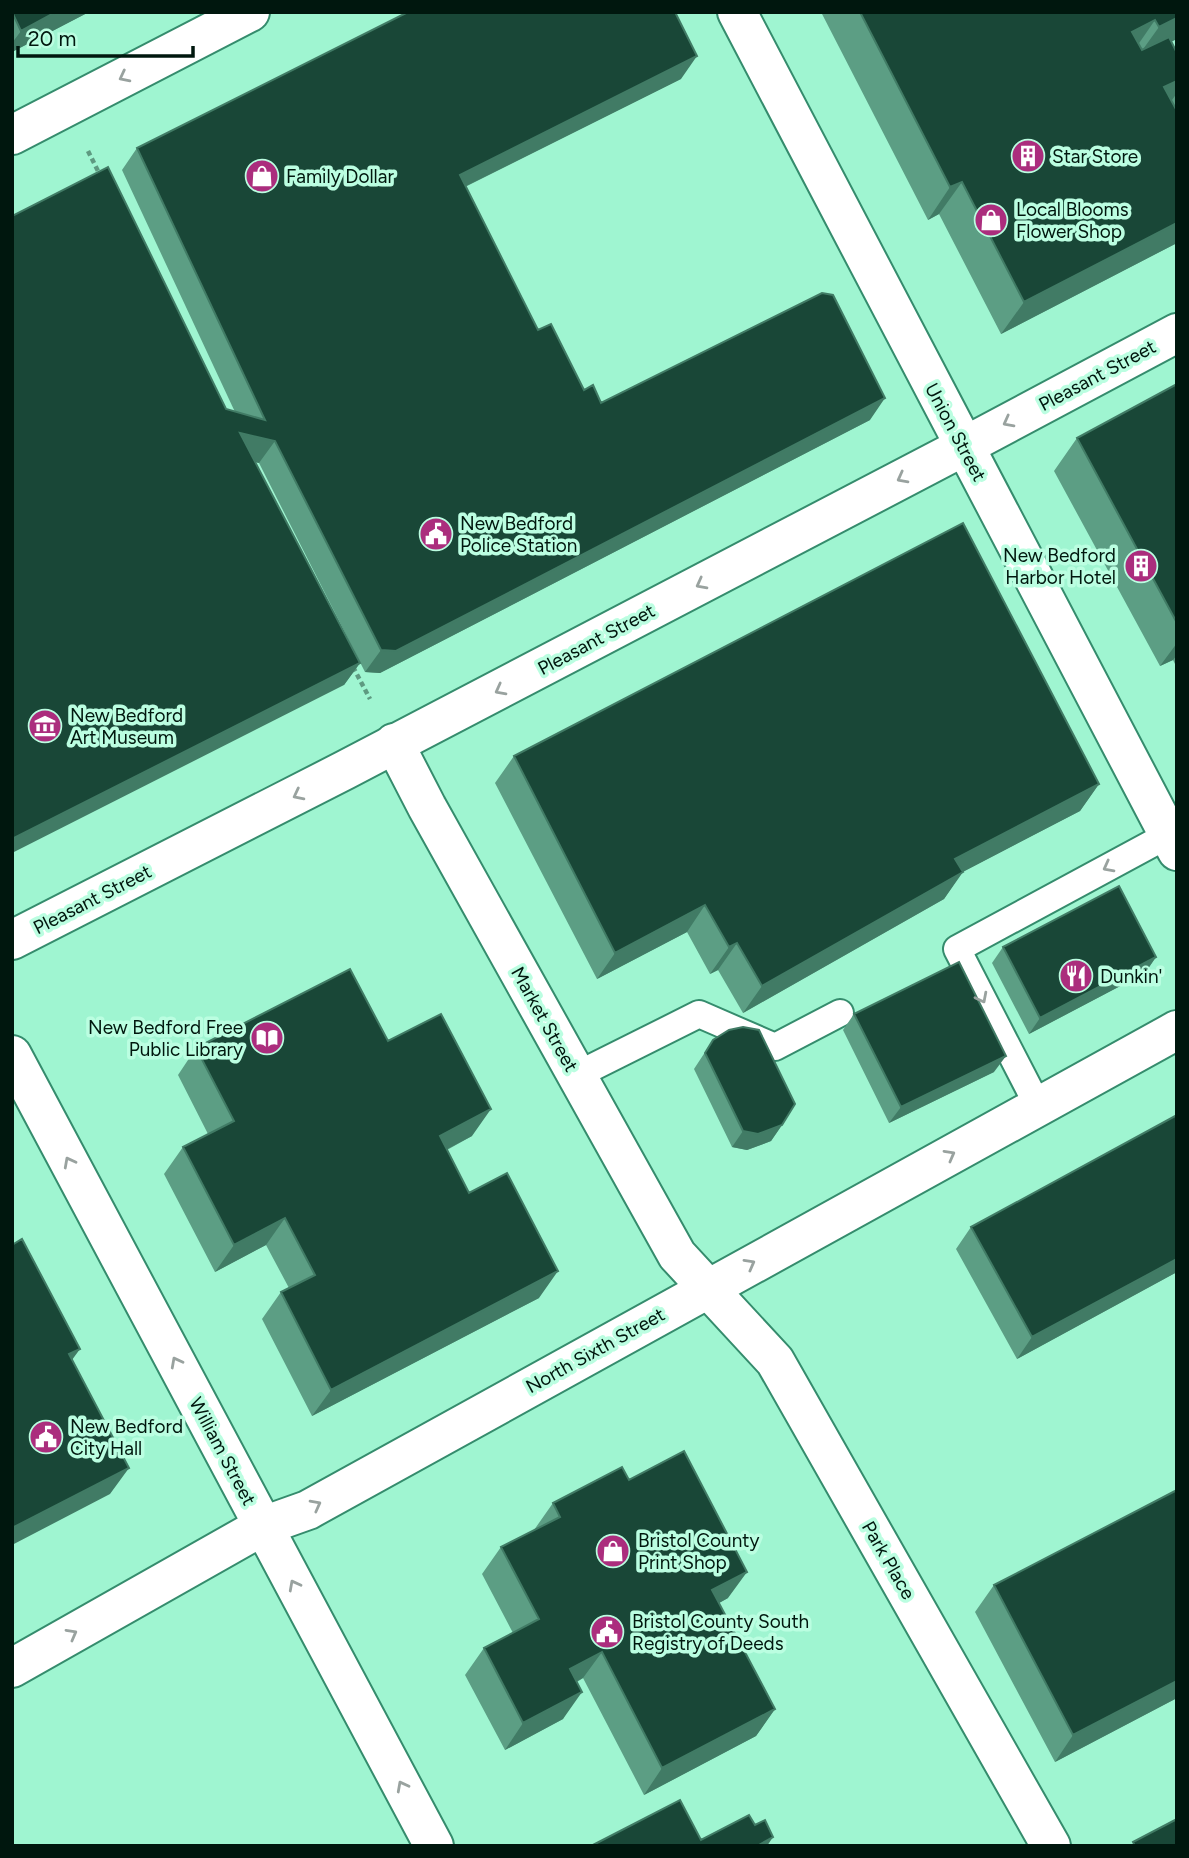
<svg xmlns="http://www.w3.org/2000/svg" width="1189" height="1858" font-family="Figtree,sans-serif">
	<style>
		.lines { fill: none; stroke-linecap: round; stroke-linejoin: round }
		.service-casing { stroke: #358c6d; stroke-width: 30 }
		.minor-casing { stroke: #358c6d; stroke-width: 42 }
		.tertiary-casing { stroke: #358c6d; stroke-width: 42 }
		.secondary-casing { stroke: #358c6d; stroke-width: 42 }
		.path { stroke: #5e9a81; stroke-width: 4.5; stroke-dasharray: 5 3.5; stroke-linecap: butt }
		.service { stroke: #fff; stroke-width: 26 }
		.minor { stroke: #fff; stroke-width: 38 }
		.tertiary { stroke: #fff; stroke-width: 38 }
		.secondary { stroke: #fff; stroke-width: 38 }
		.wall { fill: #5c9e84 }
		.shaded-wall { fill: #417b65 }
		.building { fill: #194737; stroke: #417b65; stroke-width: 2 }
		.oneway { stroke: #99a29f }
		.labels { text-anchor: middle; stroke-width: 7; stroke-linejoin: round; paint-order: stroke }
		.poi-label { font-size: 19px; fill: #00170e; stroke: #bbfee1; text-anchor: start }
		.street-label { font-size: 19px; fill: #00170e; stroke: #bbfee1 }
	</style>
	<rect width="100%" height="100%" fill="#9ff5d1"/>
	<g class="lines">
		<defs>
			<path id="service" d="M577,1075l122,-61 76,33 65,-34
				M1038,1106l-81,-157 211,-114"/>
			<path id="minor" d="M12,135l238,-123
				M394,743l33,64 250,448 98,106 276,485"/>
			<path id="tertiary" d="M963,447l214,-114
				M12,1055l422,791"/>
			<path id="secondary" d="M737,12l440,839
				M12,940l333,-170 618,-323
				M12,1668l251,-142 45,-16 869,-480"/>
		</defs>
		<use href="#service" class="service-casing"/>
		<use href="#minor" class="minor-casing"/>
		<use href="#tertiary" class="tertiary-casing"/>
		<use href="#secondary" class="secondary-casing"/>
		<path class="path" d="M88,151l12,24
			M353,667l17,32"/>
		<use href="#service" class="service"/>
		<use href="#minor" class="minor"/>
		<use href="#tertiary" class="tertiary"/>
		<use href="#secondary" class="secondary"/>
	</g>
	<path class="wall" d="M12,12h77l-77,40z
		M821,12h356v27l-6,2 6,12v190l-176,91 -62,-120 -11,6z
		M681,79l-216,108 73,143 46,60 17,13 269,17 -490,253 -15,-1 -106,-209 -4,-1 105,201 -16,22 -118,-276 9,3 -113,-242 15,-22z
		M1177,384v284l-4,-8 -13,6 -106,-195 23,-33z
		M514,756l585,28 -19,27 -118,61 -18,27 -201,114 -25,-43 -8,4 -23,-42 -90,47 -102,-196z
		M1003,947l153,10 -11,16 -116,61 -37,-71z
		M854,1014l140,58 -105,51 -46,-93z
		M713,1040l69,85 -11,16 -24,9 -15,-3 -38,-78z
		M388,1041l84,95 -25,14 22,43 70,105 -227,118 -50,-97 19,-27 8,-4 -23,-43 -51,27 -51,-98 19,-27 25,-13 -30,-59 18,-27z
		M1177,1115v157l-160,87 -61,-110 15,-22z
		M629,1480l99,118 -9,5 56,106 -19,27 -112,59 -61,-117 -6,4 -14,37 -58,31 -40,-75 19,-27 29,-15 -31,-59 19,-27 33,-17 19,-27z
		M1177,1490v208l-122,64 -80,-150 19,-27z"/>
	<path class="shaded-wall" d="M56,12h33l-77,40v-9l9,-12z
		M1177,18v21l-41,20 23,-32z
		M1155,20l-22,32 -1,-20z
		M697,56l-16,23 -237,118 16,-22z
		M1177,81v12l-10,14 -3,-20z
		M962,182l-23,32 -11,6 22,-33z
		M1177,223v20l-176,91 23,-32z
		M885,398l-15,22 -490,253 -15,-1 16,-22z
		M240,433l35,8 -16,22 -35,-8z
		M1177,643v12l-4,5 -13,6z
		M360,663l-16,22 -332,168v-14z
		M1099,784l-19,27 -144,75 19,-27z
		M963,872l-19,27 -201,114 19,-27z
		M705,905l-18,27 -90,47 18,-26z
		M737,943l-19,27 -8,4 19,-27z
		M1156,957l-11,16 -116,61 11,-16z
		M1006,1056l-12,16 -105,51 12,-16z
		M491,1109l-19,27 -51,27 19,-27z
		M782,1125l-11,16 -24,9 -15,-3 11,-16z
		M285,1218l-19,27 -51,27 19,-27z
		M1177,1259v13l-160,87 15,-22z
		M558,1271l-19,27 -227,118 19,-26z
		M80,1349l-19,26 8,-21z
		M129,1468l-19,26 -98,51v-17z
		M747,1572l-19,26 -34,19 18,-27z
		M602,1652l-19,26 -32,17 19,-26z
		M1177,1681v17l-122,64 18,-27z
		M582,1692l-19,27 -58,31 18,-27z
		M775,1709l-19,27 -112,59 18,-27z
		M773,1837l-6,9h-10z"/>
	<path class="building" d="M12,12h44l-35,19z
		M408,12h267l22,44 -237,119 78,155 13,-6 33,66 9,-5 8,18 221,-110 11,2 52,103 -489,253 -15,-1 -106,-209 -35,-8 120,230 -348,176v-623l96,-49 118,242 39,11 -128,-272z
		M860,12h317v6l-18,9 -4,-7 -23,12 10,18 27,-13 8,16v28l-13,6 13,24v112l-153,79 -62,-120 -12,5z
		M1177,384v239l-100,-185z
		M963,523l136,261 -144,75 8,13 -201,114 -25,-43 -8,4 -24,-42 -90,48 -101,-197z
		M1119,886l37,71 -116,61 -37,-71z
		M959,962l47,94 -105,51 -47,-93z
		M350,969l38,72 53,-27 50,95 -51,27 29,57 38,-20 51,98 -227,119 -50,-98 34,-17 -30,-57 -51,27 -51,-98 51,-26 -38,-73z
		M743,1027l16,3 36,74 -13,21 -24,9 -15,-3 -38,-78 8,-13 16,-10z
		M1177,1115v144l-145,78 -61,-110z
		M22,1239l58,110 -11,5 60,114 -117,60v-283z
		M684,1451l63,121 -35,18 63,119 -113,59 -60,-116 -32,17 12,23 -59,31 -39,-75 55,-29 -38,-72 59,-30 -7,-14 69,-36 7,13z
		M1177,1490v191l-104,54 -79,-150z
		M680,1800l21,40 48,-25 6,10 10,-5 8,17 -16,9h-166z
		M1177,1819v27h-42l-2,-4z"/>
	<defs><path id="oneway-chevron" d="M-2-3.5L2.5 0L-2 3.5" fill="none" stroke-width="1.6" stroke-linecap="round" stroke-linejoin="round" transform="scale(1.75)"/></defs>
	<g class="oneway">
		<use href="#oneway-chevron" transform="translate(124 77) rotate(153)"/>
		<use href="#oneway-chevron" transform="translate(1008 422) rotate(152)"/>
		<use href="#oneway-chevron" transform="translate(902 478) rotate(152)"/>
		<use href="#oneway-chevron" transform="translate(701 584) rotate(152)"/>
		<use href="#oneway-chevron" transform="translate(500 690) rotate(152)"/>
		<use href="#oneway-chevron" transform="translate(298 795) rotate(153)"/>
		<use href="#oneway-chevron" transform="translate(1108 867) rotate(152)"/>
		<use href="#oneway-chevron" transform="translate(982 998) rotate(63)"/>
		<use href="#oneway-chevron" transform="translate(950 1155) rotate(-29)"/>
		<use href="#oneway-chevron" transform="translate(69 1162) rotate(-118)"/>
		<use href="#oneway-chevron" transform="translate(750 1264) rotate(-29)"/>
		<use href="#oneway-chevron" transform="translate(176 1362) rotate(-118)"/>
		<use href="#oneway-chevron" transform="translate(316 1505) rotate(-28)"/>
		<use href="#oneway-chevron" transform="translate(294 1585) rotate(-118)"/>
		<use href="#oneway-chevron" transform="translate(72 1634) rotate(-29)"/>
		<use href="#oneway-chevron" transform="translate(402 1786) rotate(-118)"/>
	</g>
	<defs>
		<symbol id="building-disc" viewBox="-11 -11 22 22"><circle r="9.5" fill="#ab2d7d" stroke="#bbfee1"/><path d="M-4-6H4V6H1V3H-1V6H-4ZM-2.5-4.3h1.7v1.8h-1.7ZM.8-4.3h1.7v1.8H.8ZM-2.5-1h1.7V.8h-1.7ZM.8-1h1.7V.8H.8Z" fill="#fff"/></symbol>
		<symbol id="shop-disc" viewBox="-11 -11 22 22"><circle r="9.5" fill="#ab2d7d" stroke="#bbfee1"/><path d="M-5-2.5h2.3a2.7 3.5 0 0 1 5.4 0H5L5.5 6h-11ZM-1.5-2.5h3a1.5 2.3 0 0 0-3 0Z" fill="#fff"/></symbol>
		<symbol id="civic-disc" viewBox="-11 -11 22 22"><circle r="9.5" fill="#ab2d7d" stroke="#bbfee1"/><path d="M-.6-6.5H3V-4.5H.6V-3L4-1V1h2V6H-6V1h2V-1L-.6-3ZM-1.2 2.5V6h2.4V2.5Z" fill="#fff"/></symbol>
		<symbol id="museum-disc" viewBox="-11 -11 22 22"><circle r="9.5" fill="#ab2d7d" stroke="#bbfee1"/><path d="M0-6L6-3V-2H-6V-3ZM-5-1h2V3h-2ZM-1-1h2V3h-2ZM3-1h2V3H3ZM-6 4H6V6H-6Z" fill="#fff"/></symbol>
		<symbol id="restaurant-disc" viewBox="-11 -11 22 22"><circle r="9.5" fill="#ab2d7d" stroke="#bbfee1"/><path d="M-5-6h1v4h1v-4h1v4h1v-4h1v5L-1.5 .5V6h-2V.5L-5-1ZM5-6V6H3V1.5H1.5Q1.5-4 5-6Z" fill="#fff"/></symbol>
		<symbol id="library-disc" viewBox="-11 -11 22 22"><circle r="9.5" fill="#ab2d7d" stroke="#bbfee1"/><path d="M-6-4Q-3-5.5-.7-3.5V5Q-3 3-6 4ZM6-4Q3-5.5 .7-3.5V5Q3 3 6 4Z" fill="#fff"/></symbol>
	</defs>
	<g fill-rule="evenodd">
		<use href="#building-disc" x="1009" y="137" width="38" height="38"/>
		<use href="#shop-disc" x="243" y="157" width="38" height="38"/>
		<use href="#shop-disc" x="972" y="201" width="38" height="38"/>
		<use href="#civic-disc" x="417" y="515" width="38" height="38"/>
		<use href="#building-disc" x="1122" y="547" width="38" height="38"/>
		<use href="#museum-disc" x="26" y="707" width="38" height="38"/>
		<use href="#restaurant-disc" x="1057" y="957" width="38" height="38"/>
		<use href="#library-disc" x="248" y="1019" width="38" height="38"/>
		<use href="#civic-disc" x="27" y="1418" width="38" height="38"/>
		<use href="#shop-disc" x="594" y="1532" width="38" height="38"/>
		<use href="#civic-disc" x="588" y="1613" width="38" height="38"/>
	</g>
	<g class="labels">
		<g class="poi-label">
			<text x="1052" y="163">Star Store</text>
			<text x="286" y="183">Family Dollar</text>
			<text x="1016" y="216">Local Blooms<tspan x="1016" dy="22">Flower Shop</tspan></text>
			<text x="460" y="530">New Bedford<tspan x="460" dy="22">Police Station</tspan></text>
			<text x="1116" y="562" text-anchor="end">New Bedford<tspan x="1116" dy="22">Harbor Hotel</tspan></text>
			<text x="70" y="722">New Bedford<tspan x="70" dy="22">Art Museum</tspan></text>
			<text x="1100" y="983">Dunkin'</text>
			<text x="243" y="1034" text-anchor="end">New Bedford Free<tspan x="243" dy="22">Public Library</tspan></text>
			<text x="70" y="1433">New Bedford<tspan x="70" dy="22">City Hall</tspan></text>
			<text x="638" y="1547">Bristol County<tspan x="638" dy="22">Print Shop</tspan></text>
			<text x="632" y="1628">Bristol County South<tspan x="632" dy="22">Registry of Deeds</tspan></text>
		</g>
		<g class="street-label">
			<text transform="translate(1097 375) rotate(-28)" y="7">Pleasant Street</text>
			<text transform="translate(956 432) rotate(62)" y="7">Union Street</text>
			<text transform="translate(596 639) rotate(-28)" y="7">Pleasant Street</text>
			<text transform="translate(92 899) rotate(-27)" y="7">Pleasant Street</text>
			<text transform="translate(545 1019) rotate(61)" y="7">Market Street</text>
			<text transform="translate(595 1350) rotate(-29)" y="7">North Sixth Street</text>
			<text transform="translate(223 1451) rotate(62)" y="7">William Street</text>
			<text transform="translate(889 1560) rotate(60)" y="7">Park Place</text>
		</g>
	</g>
	<rect width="1189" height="1858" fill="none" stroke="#00170e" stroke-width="28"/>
	<path d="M18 46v10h175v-10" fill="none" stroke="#00170e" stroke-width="3.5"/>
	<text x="28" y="46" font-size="21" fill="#00170e" stroke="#bbfee1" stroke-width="5" paint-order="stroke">20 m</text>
</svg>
